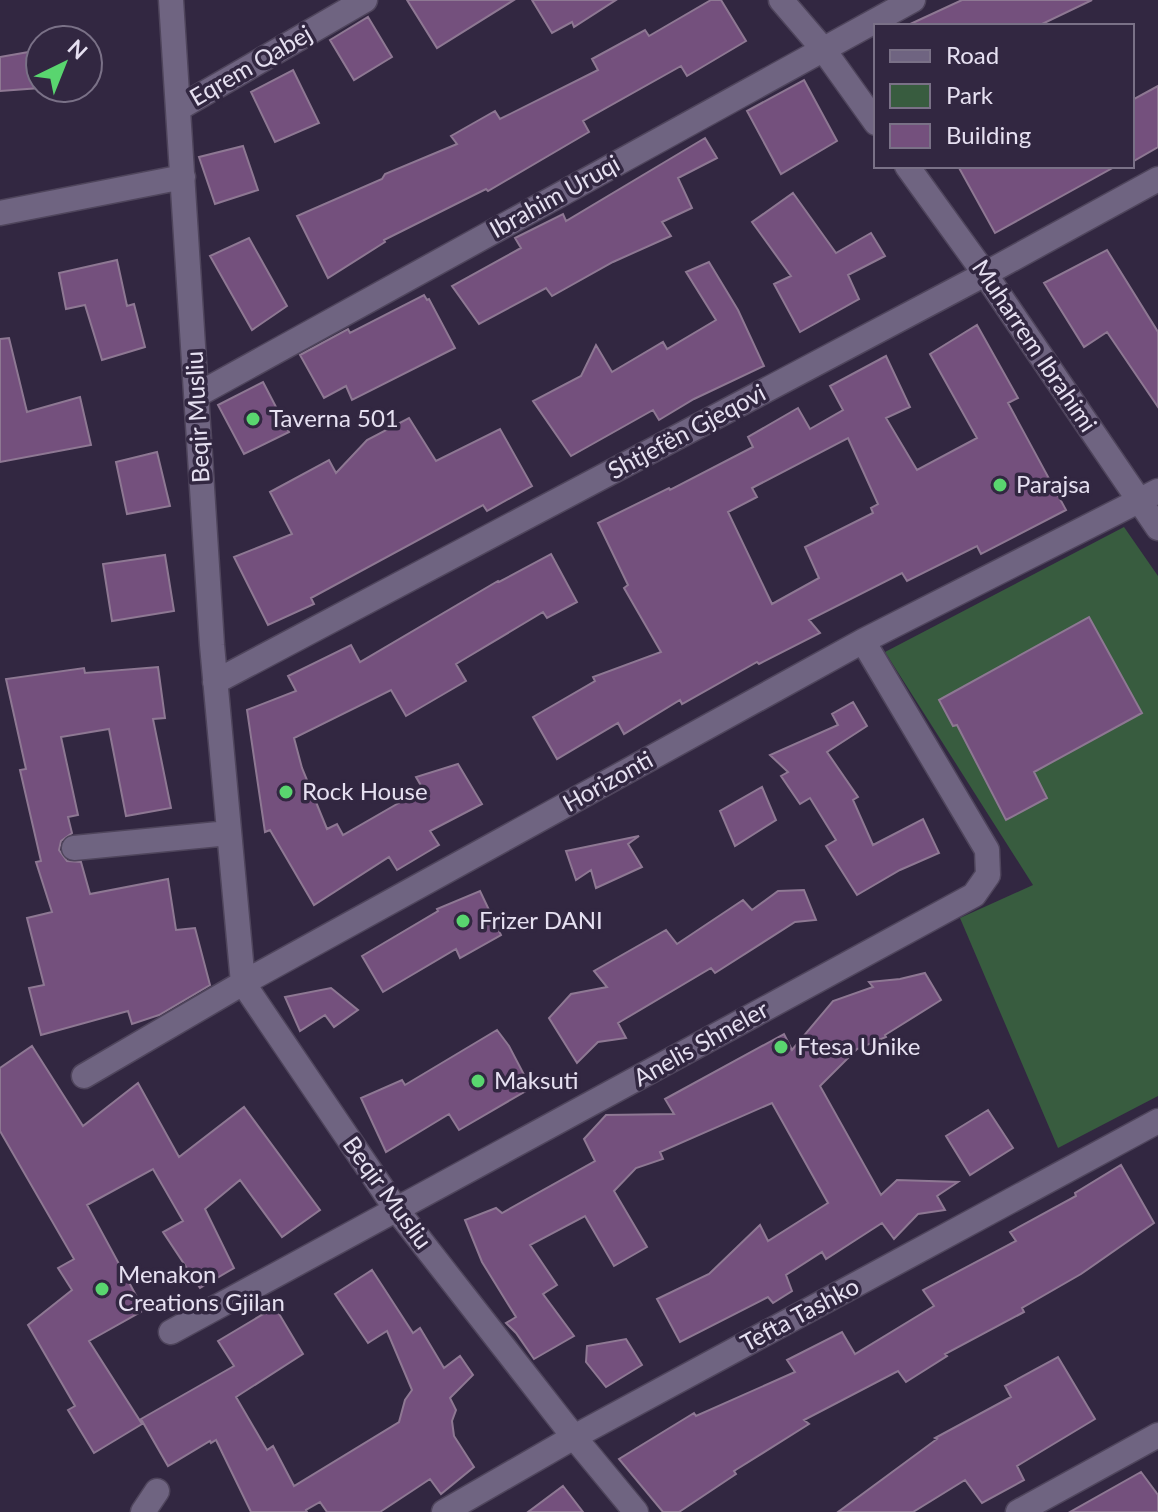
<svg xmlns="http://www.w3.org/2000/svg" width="1158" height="1512" font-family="Lato,sans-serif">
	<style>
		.green { fill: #385c3f }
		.building { fill: #74507d; stroke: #8e7893; stroke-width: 2; fill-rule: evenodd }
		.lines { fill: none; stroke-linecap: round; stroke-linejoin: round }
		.minor-casing { stroke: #4f455c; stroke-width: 27 }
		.minor { stroke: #6f6481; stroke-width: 24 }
		.poi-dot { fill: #59d56f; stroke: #322741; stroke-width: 3 }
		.labels { text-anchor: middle; stroke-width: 7; stroke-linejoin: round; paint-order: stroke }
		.street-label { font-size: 24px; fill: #e6e0f1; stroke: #322741 }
		.poi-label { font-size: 24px; fill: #e6e0f1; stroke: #322741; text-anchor: start }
	</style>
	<rect width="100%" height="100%" fill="#322741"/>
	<path class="green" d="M1124,527l34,49v520l-100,52 -98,-230 73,-33 -148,-233z"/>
	<path class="building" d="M407,0h107l-77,48z
		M532,0h84l-42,27 -2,-5 -20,11z
		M711,0h10l25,41 -59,35 -6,-10 -98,55 6,11 -101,59 -2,-2 -102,51 1,2 -57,36 -31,-62 85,-37 3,-5 72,-30 -6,-8 44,-25 5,8 98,-49 -6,-11 53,-29 4,6z
		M962,0h130l-54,26h-132z
		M368,17l24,40 -38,23 -24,-40z
		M40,50v38l-40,3v-34z
		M293,70l26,53 -44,19 -24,-50z
		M804,80l33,61 -56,33 -34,-63z
		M1158,86v61l-26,15v-62z
		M705,138l12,20 -39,20 14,30 -30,14 9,14 -58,26 -61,34 -6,-8 -67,36 -27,-38 69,-38 -6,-10 48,-24 3,7z
		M243,146l15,44 -43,14 -16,-47z
		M958,166h158l-121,67z
		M793,193l43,60 35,-20 14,23 -37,19 11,24 -59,33 -26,-48 17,-8 -39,-54z
		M249,238l38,68 -35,24 -42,-74z
		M1107,250l51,82v75l-51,-75 -23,15 -40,-64z
		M117,260l10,46 7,-2 11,43 -43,13 -17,-55 -19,4 -7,-36z
		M709,262l29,48 26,56 -70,33 -35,21 -6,-10 -82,46 -38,-55 48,-25 15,-31 16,27 51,-30 4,7 49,-29 -30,-48z
		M424,295l3,5 2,-1 26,49 -103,52 -6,-14 -22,12 -24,-43 48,-26 2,4z
		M977,325l41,73 -10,5 58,107 -85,44 -4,-8 -70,35 -5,-8 -93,47 11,13 -61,31 -2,-2 -75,42 -2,-4 -56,34 -6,-11 -61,36 -24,-42 62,-36 -2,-4 68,-25 -37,-64 4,-3 -30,-62 71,-35 1,2 83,-43 -5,-10 50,-29 12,21 33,-19 -13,-24 56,-30 24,51 -24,11 31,52 60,-32 -47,-84zM848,438l30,66 -7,4 2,5 -68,34 14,31 -47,26 -44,-92 29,-15 -5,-9z
		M9,338l18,74 53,-15 11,48 -91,17v-123z
		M263,382l26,50 -45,22 -26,-49z
		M409,418l27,43 64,-32 32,57 -45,25 -4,-6 -172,93 3,6 -46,21 -34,-68 58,-23 -22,-42 59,-32 7,13 31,-33z
		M157,452l13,54 -43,8 -11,-52z
		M551,554l26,48 -30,16 -4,-6 -87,52 10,17 -60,35 -15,-26 -97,48 8,30 25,61 10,-5 6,11 80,-46 -7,-12 42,-13 24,40 -52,27 9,14 -42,25 -8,-13 -75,48 -44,-75 -5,2 -18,-122 49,-19 -8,-15 63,-31 9,17 138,-81 1,1z
		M165,555l9,56 -62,10 -9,-57z
		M1089,617l53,96 -108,59 13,26 -41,22 -49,-95 -4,1 -14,-26z
		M158,667l7,51 -12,1 18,89 -45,8 -17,-87 -48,8 17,78 -10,2 4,16 -11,8 -2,9 8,11 14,1 9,32 78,-15 8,51 19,-2 15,57 -51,30 -27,9 -4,-13 -87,24 -12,-47 15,-3 -17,-67 25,-6 -16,-50 5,-1 -21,-91 6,-1 -20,-90 78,-11 1,5z
		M853,702l14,24 -40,26 31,45 -5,3 20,45 50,-26 16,34 -39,17 -43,25 -31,-49 10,-6 -26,-42 -10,6 -19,-28 7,-4 -18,-17 68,-30 -6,-11z
		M762,787l14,33 -41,26 -15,-35z
		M639,836l-11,8 14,23 -46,21 -5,-18 -15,10 -10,-29z
		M804,890l12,30 -21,2 -80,51 -4,-5 -93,55 8,15 -28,4 -21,21 -28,-45 22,-24 36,-7 -13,-16 72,-41 11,14 66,-44 9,10 26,-19z
		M480,891l21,44 -41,23 -4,-9 -73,43 -21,-36 76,-45 -1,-2z
		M925,973l16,27 -56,35 1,2 -29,12 -37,37 61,109 16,-15 61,2 -21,14 8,14 -27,4 -24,25 -12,-16 -56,36 -4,-7 -36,23 6,16 -19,12 -5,-6 -88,45 -23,-43 52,-25 51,-49 8,16 60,-38 -56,-100 -112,49 3,7 -27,9 -22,23 33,56 -33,19 -29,-50 -55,29 27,40 -14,9 31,42 -40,23 -18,-26 -10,-10 10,-6 -34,-55 -17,-42 31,-12 6,5 93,-52 -11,-22 22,-24 68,-1 -9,-15 119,-65 8,16 41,-49 40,-14 -4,-5 31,-3z
		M331,988l27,22 -24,17 -9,-12 -25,16 -15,-34z
		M497,1030l12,16 22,42 -72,42 -10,-16 -63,38 -25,-54 41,-18 3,5z
		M32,1046l51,80 55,-43 41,74 65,-50 76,103 -38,27 -42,-57 -35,29 29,59 -34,20 -37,-56 20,-11 -30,-52 -66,36 57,105 -55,31 53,83 -48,29 -26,-43 7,-4 -47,-81 44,-35 -14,-22 16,-9 -74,-128v-63z
		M988,1110l25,38 -43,27 -24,-39z
		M1121,1165l33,58 -73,51 -59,34 2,4 -79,42 2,2 -41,26 -8,-11 -94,49 5,4 -75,47 2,3 -57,38h-16l-44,-53 75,-46 2,3 99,-44 -8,-12 55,-28 13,22 79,-48 -11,-16 93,-49 -6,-9 66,-36 -1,-3z
		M372,1270l41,63 7,-5 24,40 16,-12 13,19 -23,23 6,12 -4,11 2,15 20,31 -33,27 -11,-15 -50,33h-53l-7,-10 -14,8 1,2h-56l-35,-72 -5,3 -1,-2 -42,25 -27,-47 93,-53 -16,-25 57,-34 28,47 -67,43 31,53 6,-4 21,40 105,-64 6,-22 7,-10 -25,-59 -19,12 -33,-49z
		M626,1339l16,26 -36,22 -20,-25 1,-16z
		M1058,1357l37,62 -78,47 7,14 -42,23 -17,-23 -52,32h-75l99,-73 -2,-1 76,-41 -6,-11z
		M1141,1472l17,23v17h-88z
		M563,1486l20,26h-55z"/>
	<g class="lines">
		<defs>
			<path id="minor" d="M171,0l41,645 31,338 153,226 178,228 62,75
				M781,0l42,49 53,74
				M179,108l186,-108
				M907,166l78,108 173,254
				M0,213l183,-36
				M197,395l716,-395
				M215,682l770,-408 173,-95
				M74,848l155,-15
				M84,1076l159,-93 620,-342 295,-150
				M171,1332l803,-437 14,-20 -1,-25 -124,-209
				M143,1512l14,-21
				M444,1512l130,-75 584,-316
				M1018,1512l140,-77"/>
		</defs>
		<use href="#minor" class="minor-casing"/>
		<use href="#minor" class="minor"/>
	</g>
	<g class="poi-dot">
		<circle cx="253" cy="419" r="8"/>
		<circle cx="1000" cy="485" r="8"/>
		<circle cx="286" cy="792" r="8"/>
		<circle cx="463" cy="921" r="8"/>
		<circle cx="781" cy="1047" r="8"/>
		<circle cx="478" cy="1081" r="8"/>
		<circle cx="102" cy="1289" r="8"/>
	</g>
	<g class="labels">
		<g class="street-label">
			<text transform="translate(251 66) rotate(-30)" y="8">Eqrem Qabej</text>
			<text transform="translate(555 197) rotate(-29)" y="8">Ibrahim Uruqi</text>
			<text transform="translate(1034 346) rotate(56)" y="8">Muharrem Ibrahimi</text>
			<text transform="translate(198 417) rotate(-93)" y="8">Beqir Musliu</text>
			<text transform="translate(687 432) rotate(-28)" y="8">Shtjefën Gjeqovi</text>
			<text transform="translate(608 782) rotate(-29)" y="8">Horizonti</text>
			<text transform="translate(701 1044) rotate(-29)" y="8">Anelis Shneler</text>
			<text transform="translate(387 1193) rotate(54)" y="8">Beqir Musliu</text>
			<text transform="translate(800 1315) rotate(-28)" y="8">Tefta Tashko</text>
		</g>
		<g class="poi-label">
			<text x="269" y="427">Taverna 501</text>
			<text x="1016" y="493">Parajsa</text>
			<text x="302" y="800">Rock House</text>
			<text x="479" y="929">Frizer DANI</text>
			<text x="797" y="1055">Ftesa Unike</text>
			<text x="494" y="1089">Maksuti</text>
			<text x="118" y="1283">Menakon<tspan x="118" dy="28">Creations Gjilan</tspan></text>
		</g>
	</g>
	<rect x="874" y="24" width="260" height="144" fill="#322741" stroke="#7a7187" stroke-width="2"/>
	<rect x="890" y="50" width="40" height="12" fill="#6f6481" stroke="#7a7187" stroke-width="2"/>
	<text x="946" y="64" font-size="24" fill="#e6e0f1">Road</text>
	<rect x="890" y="84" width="40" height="24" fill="#385c3f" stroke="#7a7187" stroke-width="2"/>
	<text x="946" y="104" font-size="24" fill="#e6e0f1">Park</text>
	<rect x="890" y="124" width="40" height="24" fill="#74507d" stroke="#7a7187" stroke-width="2"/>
	<text x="946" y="144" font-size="24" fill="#e6e0f1">Building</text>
	<g transform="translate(64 64) rotate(43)"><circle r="38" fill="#322741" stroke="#7a7187" stroke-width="2"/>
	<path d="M0-6L14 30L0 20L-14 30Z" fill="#59d56f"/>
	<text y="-12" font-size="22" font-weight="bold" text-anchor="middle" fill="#e6e0f1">N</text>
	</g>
</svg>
